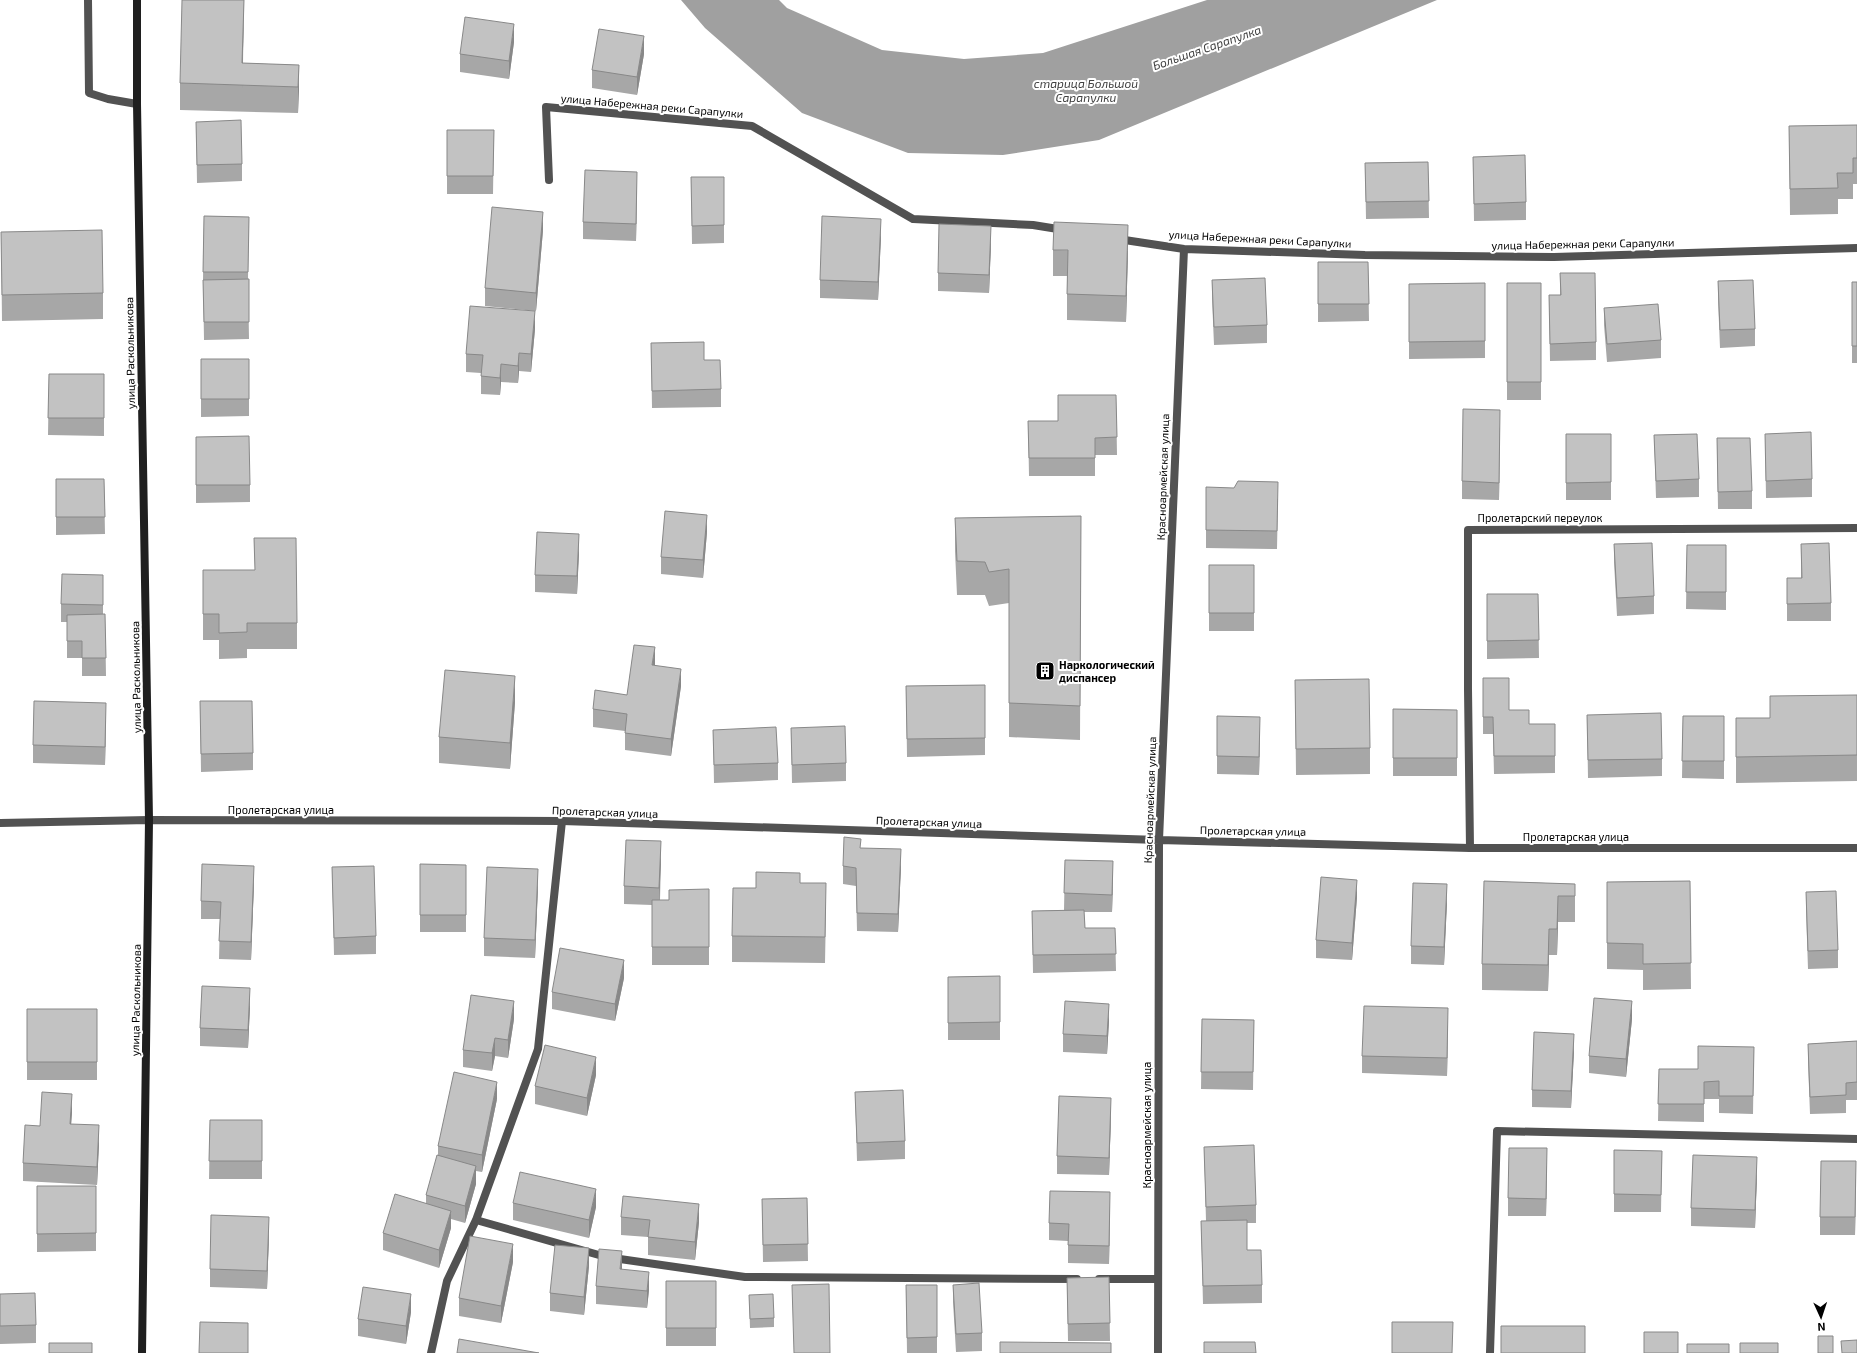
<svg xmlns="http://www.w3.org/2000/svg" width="1857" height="1353" font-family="'Exo 2',sans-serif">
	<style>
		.water { fill: #a0a0a0 }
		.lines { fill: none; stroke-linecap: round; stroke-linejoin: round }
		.lane { stroke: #525252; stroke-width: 8 }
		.street { stroke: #525252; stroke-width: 8 }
		.secondary { stroke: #1f1f1f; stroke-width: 8 }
		.wall { fill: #a7a7a7 }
		.shaded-wall { fill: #888 }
		.building { fill: #c2c2c2; stroke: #888 }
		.labels { text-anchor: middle; stroke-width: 4; stroke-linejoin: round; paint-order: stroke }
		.street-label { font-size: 11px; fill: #000; stroke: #fff }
		.poi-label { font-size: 11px; font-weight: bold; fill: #000; stroke: #fff; text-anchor: start }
		.water-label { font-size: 12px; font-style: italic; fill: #414141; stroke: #fff }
	</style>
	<rect width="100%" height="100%" fill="#fff"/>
	<path class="water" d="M681,0h98l8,8 95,42 82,9 79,-6 164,-53h230l-338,140 -96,15 -95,-2 -106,-40 -97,-85z"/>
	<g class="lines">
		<path class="lane" d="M88,0l1,93 19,6 29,5
			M1470,848l-2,-159v-159l389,-2
			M476,1220l130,37 139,20 332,2
			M1099,1279h59
			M431,1353l16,-72 29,-61 62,-171 24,-228
			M1490,1353l7,-222 360,8"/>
		<path class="street" d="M549,180l-3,-73 206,19 161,93 120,6 31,5
			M1118,239l66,10 181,6 189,2 303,-9
			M0,823l149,-3 413,1 597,19 311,8h387
			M1158,1353l1,-513 25,-591"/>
		<path class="secondary" d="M137,0v104l12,716 -7,533"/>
	</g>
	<path class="wall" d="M244,0l-1,63 56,2 -1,48 -118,-3v-27z
		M514,42l-5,37 -49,-7v-18z
		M644,54l-7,41 -45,-7v-18z
		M196,122l46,42v17l-45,2z
		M1857,125v59h-4v15h-15v15l-48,1 -1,-89z
		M447,130h47l-1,64h-46z
		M1473,157l53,45v18l-52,1z
		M1428,162l1,56 -63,1 -1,-56z
		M691,177l33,48v18l-32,1z
		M637,190l-1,51 -53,-2v-17z
		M204,216l45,1 -1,62 1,60 -45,1 -1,-60z
		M543,230l-7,81 -51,-5v-18z
		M1,232l102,61v26l-101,2z
		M881,236l-3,64 -58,-2v-18z
		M991,243l-2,50 -51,-2v-18z
		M1053,250l75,1 -2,71 -59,-2v-44h-14z
		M1318,262h50l1,59 -51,1z
		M1560,273l36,69v18l-46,1 -1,-66h11z
		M1212,280l55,45v18l-53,2 -2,-47z
		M1718,281l37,48v17l-35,2 -2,-49z
		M1852,282h5v81h-5z
		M1485,283v75l-76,1v-75z
		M1507,283h34v117h-34z
		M1604,308l57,32v18l-54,4 -3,-37z
		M535,329l-4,43 -12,-1 -1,12 -17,-1 -1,13 -19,-1v-21l-15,-1v-18z
		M651,343l53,17 17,29v18l-69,1z
		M201,359h48v57l-48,1z
		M49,374h55v62l-56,-1z
		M1116,395l1,60h-22v21h-66l-1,-55h30z
		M1500,427l-1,73 -37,-1v-18z
		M1566,434h45v66h-45z
		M1765,434l47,45v18l-46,1z
		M1654,435l45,44v18l-43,1z
		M1717,438l35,53v18h-34z
		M196,455l54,30v17l-54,1z
		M56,479h48l1,55 -49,1z
		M1206,487l72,12 -1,50 -71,-1z
		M1081,516l-1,224 -71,-3v-134l-20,3 -4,-11h-28l-2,-44v-33z
		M707,532l-4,46 -42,-4v-17z
		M254,538l43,85v26h-50v9l-28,1v-19h-16v-70h52z
		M1614,544l40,52v18l-37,2 -3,-54z
		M1801,544l30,59v18h-44v-43h14z
		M1687,545h39v65l-40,-1z
		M579,552l-2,42 -42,-2v-17z
		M1209,565h45v66h-45z
		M103,592v22h2l1,62h-24v-18h-15v-36h-6v-18z
		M1487,594h51l1,64 -52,1z
		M655,665l26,21 -10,70 -46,-6v-19l-32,-4v-18l34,-14z
		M1483,678l26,32 20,14h26v49l-61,1 -1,-40h-10z
		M1295,680l75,68v26l-74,1z
		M985,685v70l-78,2 -1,-71z
		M1857,695v86l-121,2v-65h34z
		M200,701l53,52v17l-52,2z
		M515,702l-5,67 -71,-6v-26z
		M1393,709l64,1v66h-64z
		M1587,715l75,44v17l-74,2z
		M1683,716h41v63l-42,-1z
		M106,721l-1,44 -72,-2v-18z
		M791,728l55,35v18l-54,2z
		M713,730l65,33v17l-64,3z
		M1260,735l-1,40 -42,-1v-18z
		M861,848l40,18 -3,66 -41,-1 -1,-45 -13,-2v-18z
		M661,859l-1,41h9l40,-11v76h-57v-60l-28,-1v-18z
		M1065,860l48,19 -1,33h-28l1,16h30l1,43 -83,2 -1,-62 32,-1z
		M420,864l46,1v67h-46z
		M332,867l44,69v18l-42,1z
		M1484,881l91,3v38h-17l-1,33h-8l-1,36 -66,-1v-26z
		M1690,881l1,108 -48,1v-20l-36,-1v-87z
		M254,883l-3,77 -32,-1 1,-40h-19v-18z
		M800,883l26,26 -1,54 -93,-1v-26l24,-48z
		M538,886l-3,72 -51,-2v-18z
		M1806,892l32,58v18l-30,1 -2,-59z
		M1357,897l-5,63 -36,-2v-18z
		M1447,902l-3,63 -33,-1v-18z
		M1000,976v64h-52v-63z
		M624,978l-9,43 -63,-12v-17z
		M250,1006l-2,42 -48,-2v-18z
		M27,1009h70v71h-70z
		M514,1019l-6,39 -13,-2 -3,15 -29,-4v-17z
		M1202,1019l52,1 -1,70 -52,-1z
		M1632,1019l-6,58 -37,-4v-17z
		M1109,1021l-2,33 -44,-2v-18z
		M1448,1026l-1,50 -85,-3v-17z
		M1857,1041v59h-11v13l-36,1 -2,-52v-18z
		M1754,1047l-1,67 -34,-1v-14h-15v23l-46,-1 1,-52h39z
		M1574,1051l-3,57 -39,-1v-17z
		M596,1075l-9,41 -52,-12v-18z
		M855,1092l50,49v18l-48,2z
		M497,1099l-15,73 -6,-1v13l-11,39 -14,-4v9l-12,40 -56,-18v-17l43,-30v-8l12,-39v-10z
		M72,1112l-1,12 28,19 -2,42 -74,-4v-18l17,-37z
		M1111,1116l-2,59 -52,-1v-18z
		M210,1120h52v59h-53z
		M1204,1147l52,58v18h-9v27l15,35v18l-59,1 -2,-83h5z
		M1614,1150l48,1 -1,61h-47z
		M1547,1166l-1,50h-38v-18z
		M1757,1175l-2,53 -64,-2v-18z
		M1856,1179l-1,56h-35v-18z
		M37,1186h59v65l-59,1z
		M807,1198l1,63 -45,1 -1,-63z
		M513,1203l83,4 -7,31 -76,-18z
		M1110,1210l-1,54 -41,-1v-22l-19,-1v-17z
		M621,1217l78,5 -4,38 -47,-5v-18l-27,-2z
		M269,1235l-2,54 -57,-2v-18z
		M513,1262l-12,61 -42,-7v-18z
		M589,1266l-5,49 -34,-4v-18z
		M622,1270l27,20 -2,18 -51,-4v-18z
		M1109,1277l1,64h-42l-1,-63z
		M666,1281h50v65h-50z
		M906,1285h31v68h-30z
		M953,1285l29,48v18l-26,1 -3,-50z
		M0,1294l36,31v18l-36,1z
		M749,1295l25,23v9l-24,1z
		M411,1312l-5,32 -48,-8v-17z"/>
	<path class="shaded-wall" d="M244,0v13l-2,76v-26z
		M514,24v18l-5,37v-18z
		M644,36v18l-7,41v-18z
		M299,65v26l-1,22v-26z
		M637,172v18l-1,51v-17z
		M543,212v18l-7,81v-18z
		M881,219v17l-3,64v-18z
		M1128,225v26l-2,71v-26z
		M991,226v17l-2,50v-18z
		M535,311v18l-4,43v-18z
		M519,353v18l-1,12v-17z
		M501,364v18l-1,13v-17z
		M1500,410v17l-1,73v-17z
		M707,515v17l-4,46v-18z
		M579,534v18l-2,42v-18z
		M655,647v18h-3z
		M681,669v17l-10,70v-17z
		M515,676v26l-5,67v-26z
		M106,703v18l-1,44v-18z
		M1260,717v18l-1,40v-18z
		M661,841v18l-2,46v-17z
		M901,849v17l-3,66v-18z
		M1113,861v18l-1,33v-17z
		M254,866v17l-3,77v-18z
		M538,869v17l-3,72v-18z
		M1357,880v17l-5,63v-17z
		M1447,884v18l-3,63v-18z
		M1558,896v26l-1,33v-26z
		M1549,929v26l-1,36v-26z
		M624,960v18l-9,43v-17z
		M250,988v18l-2,42v-18z
		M514,1001v18l-6,39v-18z
		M1632,1001v18l-6,58v-18z
		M1109,1004v17l-2,33v-18z
		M1448,1008v18l-1,50v-18z
		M1574,1034v17l-3,57v-17z
		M495,1038v18l-3,15v-18z
		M596,1057v18l-9,41v-18z
		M497,1082v17l-15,73v-17z
		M72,1094v18l-2,29v-17z
		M1111,1098v18l-2,59v-17z
		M99,1125v18l-2,42v-18z
		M1547,1148v18l-1,50v-17z
		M1757,1157v18l-2,53v-18z
		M1856,1161v18l-1,56v-18z
		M476,1166v18l-11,39v-17z
		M596,1189v18l-7,31v-18z
		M1110,1192v18l-1,54v-18z
		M699,1204v18l-4,38v-18z
		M451,1211v17l-12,40v-18z
		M269,1217v18l-2,54v-18z
		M513,1244v18l-12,61v-17z
		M589,1248v18l-5,49v-18z
		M622,1251v18l-2,18v-18z
		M649,1272v18l-2,18v-17z
		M411,1294v18l-5,32v-18z"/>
	<path class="building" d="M182,0h62l-2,63 57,2 -1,22 -118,-4z
		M465,17l49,7 -5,37 -49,-7z
		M599,29l45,7 -7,41 -45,-7z
		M241,120l1,44 -45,1 -1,-43z
		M1857,125v33h-4v15h-16l1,15 -48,1 -1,-63z
		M447,130h47l-1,46h-46z
		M1525,155l1,47 -52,2 -1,-47z
		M1428,162l1,39 -63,1 -1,-39z
		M585,170l52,2 -1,52 -53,-2z
		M691,177h33v48l-32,1z
		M492,207l51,5 -7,81 -51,-5z
		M204,216l45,1 -1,55h-45z
		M822,216l59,3 -3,63 -58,-2z
		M1054,222l74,3 -2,71 -59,-2 1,-44h-15z
		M939,224l52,2 -2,49 -51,-2z
		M102,230l1,63 -101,2 -1,-63z
		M1318,262h50l1,42h-51z
		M1560,273h35l1,69 -46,2 -1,-49h12z
		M1265,278l2,47 -53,2 -2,-47z
		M249,279v43h-45l-1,-42z
		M1753,280l2,49 -35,1 -2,-49z
		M1852,282h5v64h-5z
		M1485,283v58l-76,1v-58z
		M1507,283h34v99h-34z
		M1658,304l3,36 -54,4 -3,-36z
		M470,306l65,5 -4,43 -12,-1 -1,13 -17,-2 -1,14 -19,-2 2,-21 -17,-1z
		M704,342v18h16l1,29 -69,2 -1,-48z
		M201,359h48v40h-48z
		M49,374h55v44h-56z
		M1058,395h58l1,42 -22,1v20h-66l-1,-37h30z
		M1463,409l37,1 -1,73 -37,-2z
		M1811,432l1,47 -46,2 -1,-47z
		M1566,434h45v48l-45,1z
		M1697,434l2,45 -43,2 -2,-46z
		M249,436l1,49h-54v-48z
		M1717,438h33l2,53 -34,1z
		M56,479h48l1,38h-49z
		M1238,481l40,1 -1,49 -71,-1v-43l28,1z
		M665,511l42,4 -4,45 -42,-3z
		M1081,516l-1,190 -71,-3v-134l-20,3 -4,-10 -28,-1 -2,-43z
		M537,532l42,2 -2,42 -42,-1z
		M254,538h42l1,85h-50v9l-28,1v-19h-16v-44h52z
		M1652,543l2,53 -37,2 -3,-54z
		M1829,543l2,60 -44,1v-26h15l-1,-34z
		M1687,545h39v47h-40z
		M1209,565h45v48h-45z
		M62,574l41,1v30l-42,-1z
		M1487,594h51l1,46 -52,1z
		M105,614l1,44h-24v-17h-15v-26z
		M634,645l21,2 -3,18 29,4 -10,70 -46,-6 2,-19 -34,-5 2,-19 32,5z
		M445,670l70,6 -5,67 -71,-6z
		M1483,678h26v32h20v14h26v32h-61l-1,-39h-10z
		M1369,679l1,69 -74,1 -1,-69z
		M985,685v53l-78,1 -1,-53z
		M1857,695v60l-121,2v-39h34v-22z
		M34,701l72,2 -1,44 -72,-2z
		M200,701h52l1,52 -52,1z
		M1393,709l64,1v48h-64z
		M1661,713l1,46 -74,1 -1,-45z
		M1217,716l43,1 -1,40 -42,-1z
		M1683,716h41v45h-42z
		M845,726l1,37 -54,2 -1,-37z
		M776,727l2,36 -64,2 -1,-35z
		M844,837l17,2 -1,9 41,1 -3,65 -41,-1 -1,-45 -13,-2z
		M626,840l35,1 -2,47 -35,-2z
		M1065,860l48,1 -1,34 -48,-2z
		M202,864l52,2 -3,76 -32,-1 2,-39 -20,-1z
		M420,864l46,1v50h-46z
		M374,866l2,70 -42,2 -2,-71z
		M487,867l51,2 -3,71 -51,-2z
		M756,872l44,1v10h26l-1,54 -93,-1 1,-48h23z
		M1321,877l36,3 -5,63 -36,-3z
		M1484,881l91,3v12h-17l-1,33h-8l-1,36 -66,-1z
		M1690,881l1,82 -48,1v-20l-36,-1v-61z
		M1413,883l34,1 -3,63 -33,-1z
		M709,889v58h-57v-47h17v-10z
		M1836,891l2,59 -30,1 -2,-59z
		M1084,910l1,18h30l1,26 -83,1 -1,-44z
		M560,948l64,12 -9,44 -63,-12z
		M1000,976v46l-52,1v-46z
		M202,986l48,2 -2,42 -48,-2z
		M471,995l43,6 -6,39 -13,-2 -3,15 -29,-3z
		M1594,998l38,3 -6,58 -37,-3z
		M1065,1001l44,3 -2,32 -44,-2z
		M1364,1006l84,2 -1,50 -85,-2z
		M27,1009h70v53h-70z
		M1202,1019l52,1 -1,52h-52z
		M1534,1032l40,2 -3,57 -39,-1z
		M1857,1041v41l-11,1v12l-36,2 -2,-53z
		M545,1045l51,12 -9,41 -52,-12z
		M1698,1046l56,1 -1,49h-34v-15l-15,1v22h-46l1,-35h39z
		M454,1072l43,10 -15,73 -44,-9z
		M903,1090l2,51 -48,2 -2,-51z
		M42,1092l30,2 -2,30 29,1 -2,42 -74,-4 2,-38 15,1z
		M1059,1096l52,2 -2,60 -52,-2z
		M210,1120h52v41h-53z
		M1254,1145l2,60 -50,2 -2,-60z
		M1509,1148h38l-1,51 -38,-1z
		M1614,1150l48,1 -1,44 -47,-1z
		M437,1155l39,11 -11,40 -39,-11z
		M1693,1155l64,2 -2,53 -64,-2z
		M1821,1161h35l-1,56h-35z
		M520,1172l76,17 -7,31 -76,-17z
		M37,1186h59v47l-59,1z
		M1050,1191l60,1 -1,54 -41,-1 1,-21 -20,-1z
		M395,1194l56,17 -12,39 -56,-17z
		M623,1196l76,8 -4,38 -47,-5 2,-17 -29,-3z
		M807,1198l1,46 -45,1 -1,-46z
		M211,1215l58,2 -2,54 -57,-2z
		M1247,1220v30h14l1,35 -59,1 -2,-65z
		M470,1236l43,8 -12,62 -42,-8z
		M555,1245l34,3 -5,49 -34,-4z
		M599,1249l23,2 -2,18 29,3 -2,19 -51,-5z
		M1109,1277l1,46 -42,1 -1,-46z
		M666,1281h50v47h-50z
		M979,1283l3,50 -26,1 -3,-49z
		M829,1284l1,69h-36l-2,-68z
		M906,1285h31v52l-30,1z
		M363,1287l48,7 -5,32 -48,-7z
		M35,1293l1,32 -36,1v-32z
		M773,1294l1,24 -24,1 -1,-24z
		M200,1322l48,1v30h-49z
		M1392,1322h61l-1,31h-60z
		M1501,1326h84v27h-84z
		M1644,1332h34v21h-34z
		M1818,1336h15v17h-15z
		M459,1339l80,14h-82z
		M1857,1340v13h-15l-1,-12z
		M1000,1342l111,1v10h-111z
		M1204,1342h51l1,11h-52z
		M49,1343h43v10h-43z
		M1740,1343h38v10h-38z
		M1687,1344h42v9h-42z"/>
	<defs>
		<symbol id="building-square" viewBox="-11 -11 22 22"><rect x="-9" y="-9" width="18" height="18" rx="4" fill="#000" stroke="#fff"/><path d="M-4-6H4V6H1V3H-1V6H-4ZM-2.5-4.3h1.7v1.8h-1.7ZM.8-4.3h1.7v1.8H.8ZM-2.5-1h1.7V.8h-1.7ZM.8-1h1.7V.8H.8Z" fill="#fff"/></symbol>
	</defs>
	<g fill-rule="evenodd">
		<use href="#building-square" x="1034" y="660" width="22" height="22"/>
	</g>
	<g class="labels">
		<g class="street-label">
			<text transform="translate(652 106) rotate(5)" y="4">улица Набережная реки Сарапулки</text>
			<text transform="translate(1260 239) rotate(3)" y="4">улица Набережная реки Сарапулки</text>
			<text transform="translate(1583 244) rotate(-1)" y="4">улица Набережная реки Сарапулки</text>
			<text transform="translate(130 353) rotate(-91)" y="4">улица Раскольникова</text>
			<text transform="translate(1163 477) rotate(-88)" y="4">Красноармейская улица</text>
			<text x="1540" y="522">Пролетарский переулок</text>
			<text transform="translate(136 677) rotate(-91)" y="4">улица Раскольникова</text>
			<text transform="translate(1150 800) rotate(-88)" y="4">Красноармейская улица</text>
			<text x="281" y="814">Пролетарская улица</text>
			<text transform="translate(605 812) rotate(2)" y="4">Пролетарская улица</text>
			<text transform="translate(929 822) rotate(2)" y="4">Пролетарская улица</text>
			<text transform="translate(1253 831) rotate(1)" y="4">Пролетарская улица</text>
			<text x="1576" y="841">Пролетарская улица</text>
			<text transform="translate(136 1000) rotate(-89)" y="4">улица Раскольникова</text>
			<text transform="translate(1147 1125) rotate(-90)" y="4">Красноармейская улица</text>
		</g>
		<g class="poi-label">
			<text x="1059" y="669">Наркологический<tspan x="1059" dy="13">диспансер</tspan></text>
		</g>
		<g class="water-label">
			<text transform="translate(1207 48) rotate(-19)" y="4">Большая Сарапулка</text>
			<text x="1086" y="88">старица Большой<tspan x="1086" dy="14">Сарапулки</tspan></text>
		</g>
	</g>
	<g transform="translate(1821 1317) rotate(177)" stroke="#ffffff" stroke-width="3" paint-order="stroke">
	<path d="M0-3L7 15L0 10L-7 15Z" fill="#000000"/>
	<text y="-6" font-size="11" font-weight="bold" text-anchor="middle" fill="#000000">N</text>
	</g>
</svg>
